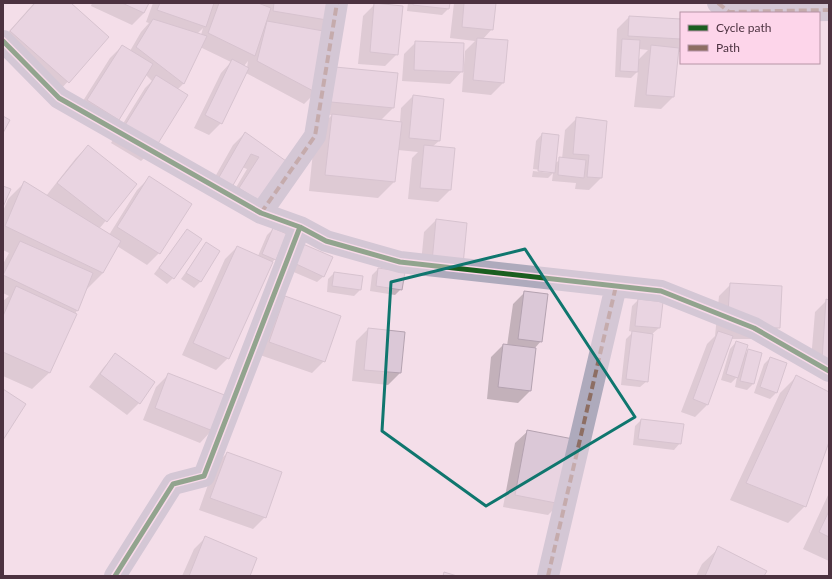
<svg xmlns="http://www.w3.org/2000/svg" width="832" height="579" font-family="Lato,sans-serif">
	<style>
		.shadow { fill: #0003; fill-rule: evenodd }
		.building { fill: #dbc8d7; stroke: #b4a2b0 }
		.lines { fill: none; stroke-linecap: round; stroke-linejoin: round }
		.minor { stroke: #aeaabc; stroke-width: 22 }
		.quiet { stroke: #8d6e63; stroke-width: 4; stroke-dasharray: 8 4; stroke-linecap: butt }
		.cycleway-casing { stroke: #fdd5ea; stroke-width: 8 }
		.cycleway { stroke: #1b5e20; stroke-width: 5 }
		.marked { fill: none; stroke: #0f766e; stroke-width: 3; stroke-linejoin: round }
	</style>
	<rect width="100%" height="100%" fill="#f4dee9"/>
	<path class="shadow" d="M34,3h37l37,34 -56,62 -49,-61z
		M92,3h56l-4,10 -12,12 -41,-19z
		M153,3h181l-18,89 -12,12 -58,-31 -25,50 -12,12 -15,-7 27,-55 10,-11 -31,-15 -17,37 -5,5 -25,61 -12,11 -30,-18 34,-55 7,-7 -6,-6 -28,44 -42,-7 34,-54 12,-12 8,5 11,-19 8,-9 -3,-1zM203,28l-2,7 -4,-1zM248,61l-1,7 -3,-2z
		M408,3h41l-1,6 -6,6 -35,-4z
		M454,3h41l-3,26 -9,10 20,44 -12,12 -29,-3 3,-41 10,-10 -25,-3z
		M375,4l22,50 -12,12 -27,-2 5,-48z
		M629,17l52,3v32h-3l-5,45 -12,12 -27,-2 4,-36 -7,7 -16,-1 2,-48zM639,49l9,1 -10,10z
		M416,42l46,28h1l-13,14 -48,-3 2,-27z
		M396,74l-3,34 -12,12 19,2 1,-14 12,-12 26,45 -7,6 18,43 -12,12 -30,-3 4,-41 6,-6 -20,-2 -4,32 -16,16 -69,-7 6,-59 17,-17 -13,-1 4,-34z
		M577,118l29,3 -5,57 -12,12 -14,-1 1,-6 -24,-2 1,-8 -5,5 -16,-1 1,-6 17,2v-2l-17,-2 3,-28 6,-7 13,29 7,-4 3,-29z
		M245,133l40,29 -57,39 19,-32 -5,-2 -35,24 26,-46z
		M88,146l48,38 -37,45 10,6 28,-45 12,-12 10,75 -12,12 -30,-19 -14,27 -17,17 -37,83 -17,16 -29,-13v-75l6,-5 -6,-3v-29l6,-11 -6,-3v-39l5,-12 16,-16 22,13 30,-38z
		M436,220l26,45 -42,9 4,-42z
		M273,229l2,30 -4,5 -43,94 -12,12 -34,-15 43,-96 12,-12 21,9 9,-21z
		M187,230l-14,48 -6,6 -13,-10z
		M206,244l13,8 -19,30 -6,6 -13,-9z
		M297,251l27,25 -7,6 -28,-12z
		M378,269l23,20 -6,6 -25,-4 2,-16z
		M334,273l26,17 -6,6 -27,-4 1,-13z
		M731,284l48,43 -12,12h-36l-24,66 -12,12 -14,-5 26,-68 8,-8 4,-40z
		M525,292l16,49 -6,7 -5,43 -12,12 -31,-4 4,-42 12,-12 4,1 6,-42z
		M285,297l39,64 -12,12 -55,-19 16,-45z
		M638,300l21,28 -7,6 -5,47 -7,6 -19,-2 5,-46 7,-7 -4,-1 3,-25z
		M827,300l2,1v80l-19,-9 5,-60z
		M368,329l32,44 -12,12 -36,-4 4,-40z
		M736,342l8,13 5,-5 4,34 -6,6 -12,-3 2,-10 -6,6 -10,-3 9,-31z
		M116,355l23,48 -12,12 -38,-28 15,-20z
		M770,358l16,5 -10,30 -6,6 -16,-6 10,-29z
		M168,375l44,55 -12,13 -57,-23 13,-33z
		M797,376l32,17v46l-24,67 -17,17 -58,-23 50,-107z
		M641,420l39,23 -6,7 -41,-5 2,-19z
		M528,431l32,72 -12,12 -45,-8 12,-64z
		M227,453l38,64 -12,12 -54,-19 16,-45z
		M829,493v68l-26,-12z
		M206,537l43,39h-67l12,-27z
		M719,548l44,28h-67l6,-12z"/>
	<path class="building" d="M35,3h36l38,34 -40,46 -59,-52z
		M122,3h27l-5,10z
		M160,3h54l-8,24 -49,-17z
		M219,3h39l13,5 -16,48 -47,-23z
		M274,3h61l-2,18 -60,-10z
		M374,3l29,3 -5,49 -28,-3z
		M413,3h37l-1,6 -36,-4z
		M464,3h32l-3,27 -31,-3z
		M629,16l52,3v20l-53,-3z
		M153,19l54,17 -23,48 -48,-37z
		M267,21l62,11 -12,61 -60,-32z
		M477,38l31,2 -4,43 -31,-3z
		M622,39l18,1 -2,32 -18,-1z
		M415,41l49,2 -1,29 -49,-2z
		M122,45l31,19 -34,56 -32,-20z
		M651,45l28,3 -5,49 -28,-2z
		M232,59l17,9 -27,56 -17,-9z
		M335,67l63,6 -4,35 -63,-6z
		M156,75l32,20 -34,55 -32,-20z
		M413,95l31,4 -4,42 -31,-3z
		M332,114l70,8 -7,60 -70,-7z
		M3,116l7,4 -7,13z
		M576,117l31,4 -5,57 -15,-1 2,-22 -16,-1z
		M245,132l41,29 -25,41 -22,-14 20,-31 -8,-3 -19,33 -14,-8z
		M542,133l17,2 -4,38 -17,-2z
		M88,145l49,39 -30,38 -50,-39z
		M424,145l31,3 -4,42 -31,-2z
		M559,157l27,3 -2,18 -26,-3z
		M149,176l43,28 -32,50 -43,-27z
		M24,181l97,60 -18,32 -98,-47z
		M3,186l8,3 -8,18z
		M436,219l31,4 -4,42 -31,-3z
		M273,228l14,6 -11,26 -14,-6z
		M187,229l15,10 -28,40 -15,-11z
		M20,241l73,32 -15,38 -75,-36z
		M206,242l14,9 -19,31 -15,-9z
		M303,244l30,13 -9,20 -30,-14z
		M237,246l36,16 -44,97 -36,-16z
		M378,268l27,4 -3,18 -26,-4z
		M334,272l29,4 -2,14 -29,-4z
		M730,283l52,3 -2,42 -53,-1z
		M16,286l61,28 -27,59 -47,-21v-36z
		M524,291l24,3 -6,48 -24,-3z
		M285,296l56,20 -16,46 -56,-20z
		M638,299l25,3 -3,26 -25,-2z
		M826,299l3,1v64l-7,-4z
		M368,328l37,4 -4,41 -37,-3z
		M632,331l21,3 -5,48 -22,-3z
		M718,331l15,5 -25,69 -15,-6z
		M736,341l12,4 -10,33 -12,-4z
		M503,344l33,4 -5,43 -33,-4z
		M748,349l14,4 -8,31 -14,-3z
		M115,353l40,29 -15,22 -40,-30z
		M770,357l17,6 -10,30 -17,-6z
		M168,373l59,23 -14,35 -58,-23z
		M796,375l33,17v50l-23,65 -60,-24z
		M3,389l23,15 -23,36z
		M641,419l43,5 -3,20 -43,-5z
		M527,430l46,9 -12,65 -46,-9z
		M227,452l55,20 -16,46 -56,-20z
		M829,511v26l-10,-5z
		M205,536l52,22 -7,18h-61z
		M718,546l49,25 -3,5h-59z
		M444,572l13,4h-14z"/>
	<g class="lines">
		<path class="minor" d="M718,3l11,9 100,-2
			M3,41l56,57 202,115 39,14 26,14 74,21 261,29 93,37 75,43
			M261,213l54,-77 22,-133
			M115,576l58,-92 31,-8 96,-249
			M548,576l68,-290"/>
		<path class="quiet" d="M718,3l11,9 100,-2
			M261,213l54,-77 22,-133
			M548,576l68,-290"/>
		<defs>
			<path id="cycleway" d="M3,41l56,57 202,115 39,14 26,14 74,21 261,29 93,37 75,43
				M115,576l58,-92 31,-8 96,-249"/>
		</defs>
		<use href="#cycleway" class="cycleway-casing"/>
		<use href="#cycleway" class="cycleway"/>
	</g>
	<path d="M0 0H832V579H0ZM525,249l110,168 -149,89 -104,-75 9,-149z" fill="#f4dee9" fill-opacity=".55" fill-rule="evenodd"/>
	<path class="marked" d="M525,249l110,168 -149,89 -104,-75 9,-149z"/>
	<rect width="832" height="579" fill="none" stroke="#4c3240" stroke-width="8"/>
	<rect x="680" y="12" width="140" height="52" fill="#fdd5ea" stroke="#b694a6"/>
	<rect x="688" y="25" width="20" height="6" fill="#1b5e20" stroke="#b694a6"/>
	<text x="716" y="32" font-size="12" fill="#4c3240">Cycle path</text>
	<rect x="688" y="45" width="20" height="6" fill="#8d6e63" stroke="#b694a6"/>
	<text x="716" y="52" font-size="12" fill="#4c3240">Path</text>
</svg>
